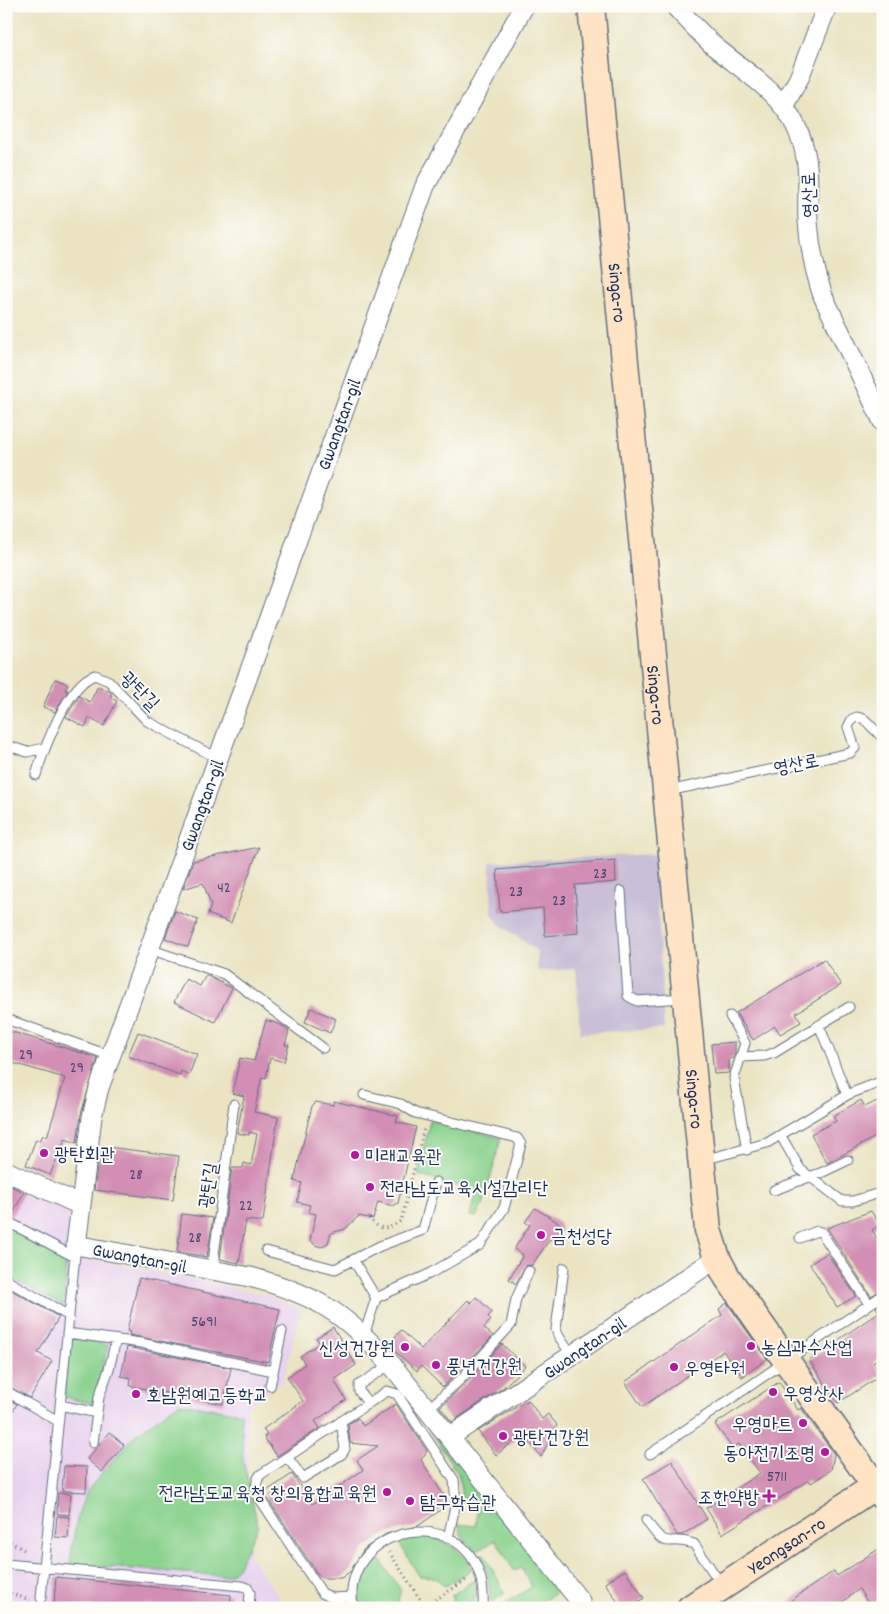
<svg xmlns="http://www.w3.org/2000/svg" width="889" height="1614" font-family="Dekko,'Poor Story',sans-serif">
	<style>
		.built { fill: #e8d2ee }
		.industrial { fill: #c9bfd7 }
		.green { fill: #8ad28e; stroke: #528076 }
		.building { fill: #d28eb4 }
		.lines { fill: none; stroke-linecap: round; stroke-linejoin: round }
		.lane-casing { stroke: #636e81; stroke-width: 11 }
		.street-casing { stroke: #636e81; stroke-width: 21 }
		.secondary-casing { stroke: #636e81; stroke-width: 29 }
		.path { stroke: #636e81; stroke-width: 3; stroke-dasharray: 1 4; stroke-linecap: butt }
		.lane { stroke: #fff; stroke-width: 9 }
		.street { stroke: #fff; stroke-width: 19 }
		.secondary { stroke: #fee4c5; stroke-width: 26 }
		.poi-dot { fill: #b5179e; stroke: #fdfcf7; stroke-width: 2 }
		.labels { text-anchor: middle; stroke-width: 4; stroke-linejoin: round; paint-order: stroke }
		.number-label { font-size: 16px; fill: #494774 }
		.street-label { font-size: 19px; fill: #1b2f5e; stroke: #fdfcf7 }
		.poi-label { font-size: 19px; fill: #1b2f5e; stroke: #fdfcf7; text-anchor: start }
	</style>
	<rect width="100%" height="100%" fill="#fdfcf7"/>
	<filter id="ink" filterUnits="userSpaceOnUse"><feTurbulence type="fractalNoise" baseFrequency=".02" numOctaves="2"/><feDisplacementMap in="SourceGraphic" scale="10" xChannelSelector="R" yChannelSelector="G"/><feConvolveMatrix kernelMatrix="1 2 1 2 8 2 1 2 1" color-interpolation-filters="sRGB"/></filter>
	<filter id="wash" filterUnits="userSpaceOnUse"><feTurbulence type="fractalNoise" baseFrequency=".0096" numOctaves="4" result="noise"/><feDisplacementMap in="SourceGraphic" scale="20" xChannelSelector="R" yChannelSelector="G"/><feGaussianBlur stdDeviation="1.12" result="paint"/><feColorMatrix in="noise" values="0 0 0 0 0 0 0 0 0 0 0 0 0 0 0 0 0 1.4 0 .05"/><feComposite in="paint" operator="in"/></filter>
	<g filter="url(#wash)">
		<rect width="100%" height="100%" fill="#eae4c3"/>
		<path class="built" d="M6,1182l62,29 1,43 194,40 38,15 -18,72 -36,25 2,148 37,54h-280z"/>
		<path class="industrial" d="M655,854l9,175 -84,4 -4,-64 -39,2v-20l-39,-28 -6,-10 -2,-51z"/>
		<path class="green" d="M430,1120l71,18 -17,65 -8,14 -6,-1 5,-24 -57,-17z
			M6,1225l61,33 -4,48 -57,-31z
			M71,1338l37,7 -14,59 -30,-7z
			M179,1403l62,10 2,47 15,66 -20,41 -6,6 -9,3 -153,-12c3,-26 6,-51 18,-74l48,-56z
			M419,1413l143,175 -29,20h-37l36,-21 -11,-19 -7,3 -18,-31 -21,12 -14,-18 -3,-10 18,2 3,-24 -18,-4v-13l-3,-11z
			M428,1535c18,7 37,16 43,35l-25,16 -12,-9 -15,-1 -21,-35 4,-4z
			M484,1554l21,39 -14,10 -4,-31 -8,-15z
			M378,1557l23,33 -5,18h-36c-3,-21 3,-32 13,-50z
			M474,1580l2,7 -2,21h-20l-2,-13z"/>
		<g id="blocks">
			<path class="building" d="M55,679l13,5 -3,6 3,1 -13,21 -12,-5z
				M98,686l13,6v6l6,3 -13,25 -15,-8 -4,9 -19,-10 13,-21 11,6z
				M259,847l-28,76 -23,-9 3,-9 -8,-22 -20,6 10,-28z
				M615,860l1,22 -41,3 3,48 -33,3 -2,-28 -43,4 -3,-42z
				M175,911l23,9 -10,27 -23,-9z
				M824,959l17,26 -45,28 5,9 -21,12 -5,-8 -22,14 -17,-27z
				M206,975l26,13 -17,34 -41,-20 12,-23 14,7z
				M311,1008l25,11 -6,14 -25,-11z
				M266,1020l15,5 8,6 -4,14h4l-5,17 -14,-4 -4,20 -4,-1 -8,35 24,5 -15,105 -17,-2 -7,43 -19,-4 12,-91h11l1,-5 7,2 6,-31 -8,-2v3l-12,-2 7,-37 -12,-3 8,-35 14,3z
				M6,1030l92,28 -17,56 -4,29 -12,-4 -15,36 -24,-10 10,-26 4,2 3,-6 4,2 18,-59 -59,-17z
				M138,1032l59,22 -8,21 -8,-4 -1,4 -52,-19z
				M735,1042v11l-1,5 -5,1v14l-15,1 -3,-30z
				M861,1100l4,7 12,-6 6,11v21l-56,30 -16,-29 25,-13 -3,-5z
				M334,1101l64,15 -2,6 20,5 -18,76 -5,3 -15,-4 -5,17 -14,-3 -14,13 -14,4 -3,10 -7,4 -6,-2 -5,-5 6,-26 -8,-2 2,-7 -13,-3 5,-19 -8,-2 18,-75 4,-4 17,3z
				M100,1146l79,10 -6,44 -79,-10z
				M6,1184l18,8 -13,25 -5,-2z
				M535,1208l24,15 2,8 -7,10 -4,-2 -18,26 -7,1 -9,18 -7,-5 14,-24 -9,-6 16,-24 -5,-3z
				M871,1211l9,14 -8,5 11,18v41l-12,7 -44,-68z
				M182,1214l31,4 -6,39 -30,-5z
				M827,1253l29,43 -19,11 -27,-43z
				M139,1278l141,31 -12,53 -139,-27 1,-3 -3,-1z
				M6,1287l53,30 -21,36 14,8 -22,37 -24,-13z
				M476,1297l16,15 -4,5 3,3 -7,8 9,8 -50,51 -22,-21 -4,5 -29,-26 13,-15 20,19 47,-49 3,3z
				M727,1303l40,56 -25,18 -19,-26 -81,56 -17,-25 97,-67 -3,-6z
				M883,1303v52l-10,7 8,13 -43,28 -29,-43 70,-48 -3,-5z
				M333,1327l23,38 -22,15 12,20 -31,21 5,7 -43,28 -13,-19 3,-2 -4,-6 40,-28 -16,-24 18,-13 -5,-8 20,-13 -4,-5z
				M502,1344l23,22 -21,21 -52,35 -12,-15 25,-23z
				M127,1347l104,21 -8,36 -93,-18 1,-8 -10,-2z
				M779,1382l19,28 3,-2 33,46 -3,16 -20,13 -2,-3 -87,54 -16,-26 54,-35 -21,-29 -7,4 -17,-24z
				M6,1398l11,6 -11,19z
				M528,1400l14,19 6,-5 9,11 -16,32 -18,-23 -27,21 -18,-24z
				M396,1404l31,47 -6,9 22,34 2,5 -3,10 -24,17 -32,8 -22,15 -13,22 -10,7h-17l-5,-2 -55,-83 28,-19 20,30 28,-18 23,-16 -6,-10 21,-14 -28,-3 -2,-19 10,-6 5,8z
				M109,1432l15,13 -22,27 -15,-13z
				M672,1461l35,58 -25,16h-5l-34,-56z
				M64,1466l23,1 -1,25 -24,-1z
				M58,1493l13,1 -2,21 -12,-1z
				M57,1516l12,1 -1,21 -13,-1z
				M883,1546v58l-6,4h-6l-12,-19 -24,19h-55l54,-37 3,5z
				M625,1570l19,28 -14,10h-8l-17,-25z
				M56,1577l175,18 -1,13h-131l-45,-4z"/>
		</g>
	</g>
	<g filter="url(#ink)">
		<use href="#blocks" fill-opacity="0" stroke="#636e81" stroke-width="1"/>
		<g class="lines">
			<defs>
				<path id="lane" d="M6,745l21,7 17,-4
					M36,775c8,-26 32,-92 59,-100l14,6 38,40 70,37
					M668,791l182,-38 5,-5 -7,-21 4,-8 5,-2 7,2 19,19
					M621,891l7,105 9,5 48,-3
					M149,949l75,25 99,74
					M730,1016l15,27 -11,35 13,72
					M6,1019l105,37
					M819,1025l28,70
					M741,1057l23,-1 10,-3 75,-46
					M364,1095l37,9 14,9 102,25 4,6 -17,64 -24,37 -51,29 -53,24
					M781,1136l19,33 42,32h11l30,-9
					M703,1160l64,-17 82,-49 34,-13
					M774,1190l49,-18 25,-12
					M6,1221l69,36
					M800,1238l17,-7 4,1 48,72
					M266,1251l69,18 45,-23 43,-16 13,-48
					M354,1261l22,37 -12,37
					M564,1268l-8,61 2,6 14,21
					M212,1270l22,-166
					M6,1280l63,36
					M67,1333l74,10 132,28
					M270,1386l12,-55
					M6,1391l52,30
					M368,1403l-9,-12v-6l32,-21
					M60,1405l37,8
					M428,1409l32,-29 51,-55 5,-26 13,-28
					M93,1443l6,-46 10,-28 7,-29
					M650,1454l233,-159
					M287,1457l16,21 39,-24 3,-5 -4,-28
					M646,1520c23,34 18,14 48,24l27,40
					M6,1564l236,22 6,2 2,5 -1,15
					M351,1597l-19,1 -10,-5 -62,-94c-4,-8 -5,-17 0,-24l127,-84 10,3 57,86 2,22 -8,36
					M41,1598l35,-353
					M353,1608c-15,-90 137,-112 130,0"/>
				<path id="street" d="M524,6l-99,180 -326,902 -7,29 -16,128 174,32c67,18 94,36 141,87l189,237
					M675,6c13,14 26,28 40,41 43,35 85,57 92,118 2,19 0,39 1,57 2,26 7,50 15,74l60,126
					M784,105l15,-27 28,-72
					M6,1171l74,34
					M451,1436l266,-178"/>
				<g id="secondary">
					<path id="s1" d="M591,6l117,1224 9,28 10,19 156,220"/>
					<path id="s2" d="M690,1608l193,-127"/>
				</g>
			</defs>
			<use href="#lane" class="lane-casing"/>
			<use href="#street" class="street-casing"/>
			<use href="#secondary" class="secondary-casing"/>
			<path class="path" d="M6,841l8,3
				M369,1218c10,13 19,12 32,3l23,-93
				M6,1539l21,13
				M389,1552l37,56
				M6,1592l24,8
				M423,1608l46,-30"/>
			<use href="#lane" class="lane"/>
			<use href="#street" class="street"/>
			<use href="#secondary" class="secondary"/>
		</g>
	</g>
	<g class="poi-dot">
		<circle cx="44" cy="1153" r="5"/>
		<circle cx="355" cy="1155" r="5"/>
		<circle cx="370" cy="1187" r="5"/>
		<circle cx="541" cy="1235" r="5"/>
		<circle cx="751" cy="1346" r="5"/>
		<circle cx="405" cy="1347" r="5"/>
		<circle cx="436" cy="1365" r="5"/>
		<circle cx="674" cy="1367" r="5"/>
		<circle cx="773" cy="1392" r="5"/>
		<circle cx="136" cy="1394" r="5"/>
		<circle cx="803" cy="1423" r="5"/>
		<circle cx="503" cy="1436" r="5"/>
		<circle cx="825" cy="1452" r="5"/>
		<circle cx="387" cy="1492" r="5"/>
		<path d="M766.5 1488.5h5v5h5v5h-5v5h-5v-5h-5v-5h5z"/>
		<circle cx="410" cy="1501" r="5"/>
	</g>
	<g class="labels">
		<g class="number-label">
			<text x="600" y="878">23</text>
			<text x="224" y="892">42</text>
			<text x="516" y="896">23</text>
			<text x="559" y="905">23</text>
			<text x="26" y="1059">29</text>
			<text x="77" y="1072">29</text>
			<text x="136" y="1179">28</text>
			<text x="246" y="1210">22</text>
			<text x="195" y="1242">28</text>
			<text x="204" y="1326">5691</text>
			<text x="777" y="1481">5711</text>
		</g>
		<g class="street-label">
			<text transform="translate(808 195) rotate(-92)" y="7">영산로</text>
			<text dy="7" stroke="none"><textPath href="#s1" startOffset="288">Singa-ro</textPath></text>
			<text transform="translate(338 424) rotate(-70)" y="7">Gwangtan-gil</text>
			<text transform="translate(141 690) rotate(45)" y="7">광탄길</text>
			<text dy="7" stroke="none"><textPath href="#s1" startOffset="692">Singa-ro</textPath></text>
			<text transform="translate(796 763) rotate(-11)" y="7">영산로</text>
			<text transform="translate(201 805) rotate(-70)" y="7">Gwangtan-gil</text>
			<text dy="7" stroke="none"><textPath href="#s1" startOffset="1098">Singa-ro</textPath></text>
			<text transform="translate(207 1185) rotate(-82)" y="7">광탄길</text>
			<text transform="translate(140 1257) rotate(11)" y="7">Gwangtan-gil</text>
			<text transform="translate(584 1347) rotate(-34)" y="7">Gwangtan-gil</text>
			<text dy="7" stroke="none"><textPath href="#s2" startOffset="115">Yeongsan-ro</textPath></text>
		</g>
		<g class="poi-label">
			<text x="54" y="1160">광탄회관</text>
			<text x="365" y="1162">미래교육관</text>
			<text x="380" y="1194">전라남도교육시설감리단</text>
			<text x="551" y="1242">금천성당</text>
			<text x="761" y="1353">농심과수산업</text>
			<text x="395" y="1354" text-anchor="end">신성건강원</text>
			<text x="446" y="1372">풍년건강원</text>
			<text x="684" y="1374">우영타워</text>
			<text x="783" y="1399">우영상사</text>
			<text x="146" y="1401">호남원예고등학교</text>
			<text x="793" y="1430" text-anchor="end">우영마트</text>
			<text x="513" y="1443">광탄건강원</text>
			<text x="815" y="1459" text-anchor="end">동아전기조명</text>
			<text x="377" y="1499" text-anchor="end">전라남도교육청 창의융합교육원</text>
			<text x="759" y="1503" text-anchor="end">조한약방</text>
			<text x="420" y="1508">탐구학습관</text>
		</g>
	</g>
	<rect width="889" height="1614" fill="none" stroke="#fdfcf7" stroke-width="25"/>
</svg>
